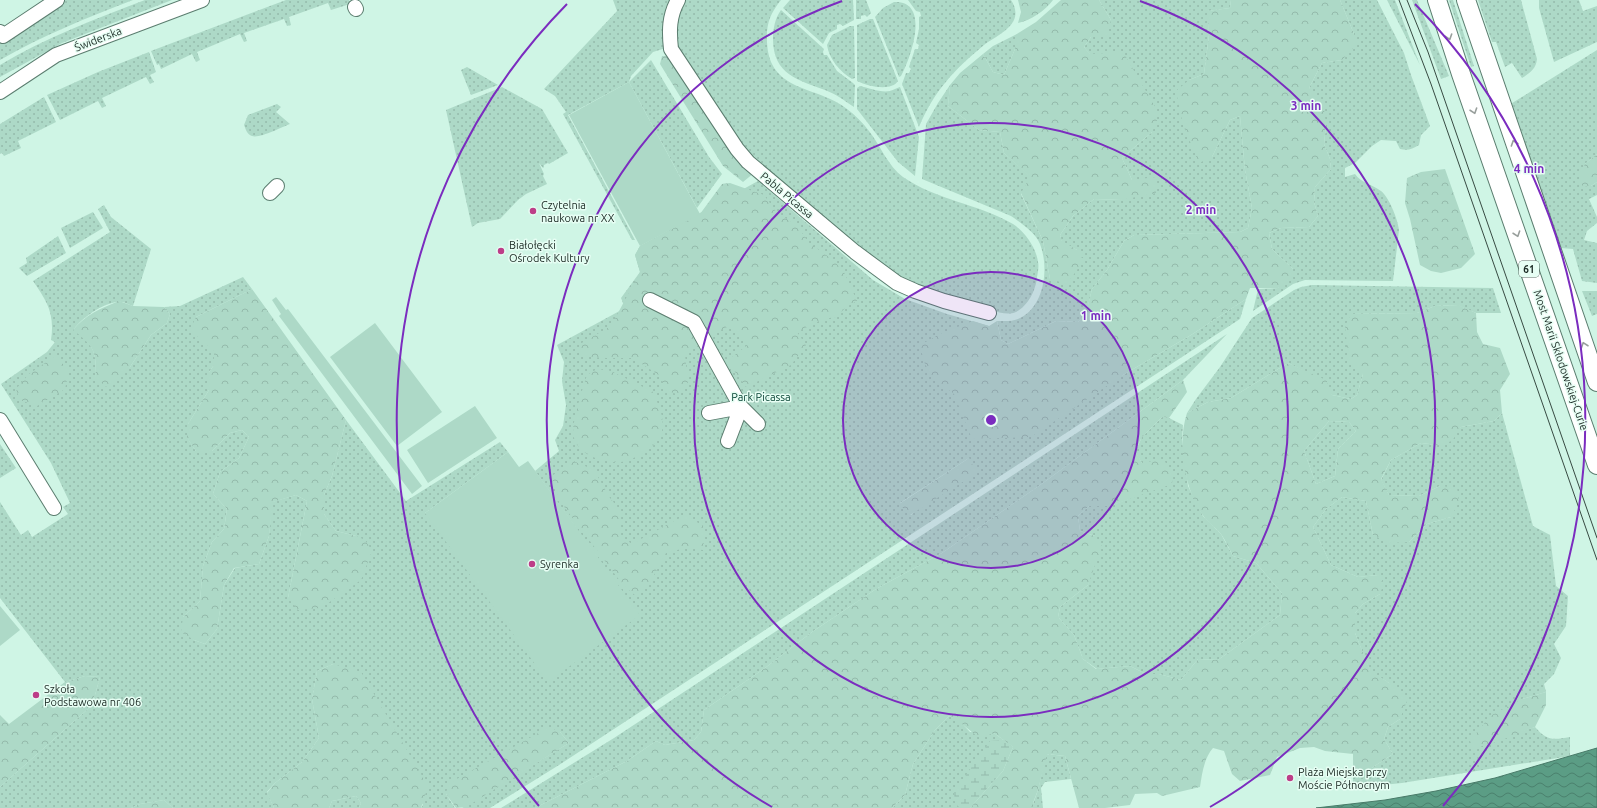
<svg xmlns="http://www.w3.org/2000/svg" width="1597" height="808" font-family="Ubuntu,sans-serif">
	<style>
		.grass { fill: url(#grass-dots); fill-rule: evenodd }
		.forest { fill: url(#forest-crowns); fill-rule: evenodd }
		.wetland { fill: url(#wetland-marsh) }
		.garden { fill: #add9c7 }
		.water { fill: url(#water-waves); stroke: #487a68 }
		.lines { fill: none; stroke-linecap: round; stroke-linejoin: round }
		.minor-casing { stroke: #5b7d6f; stroke-width: 16 }
		.major-casing { stroke: #5b7d6f; stroke-width: 20 }
		.minor { stroke: #fff; stroke-width: 14 }
		.major { stroke: #fff; stroke-width: 18 }
		.tram { stroke: #374a42; stroke-width: 1 }
		.oneway { stroke: #989f9c }
		.ring { fill: none; stroke: #7b2cbf; stroke-width: 2 }
		.poi-dot { fill: #bd3d88; stroke: #e7fef4; stroke-width: 1.5 }
		.labels { text-anchor: middle; stroke-width: 3; stroke-linejoin: round; paint-order: stroke }
		.shield { fill: #e7fef4; stroke: #586a62; stroke-width: 1 }
		.shield-label { font-size: 10px; font-weight: bold; fill: #1b2a24 }
		.street-label { font-size: 11px; fill: #1b2a24; stroke: #e7fef4 }
		.poi-label { font-size: 11px; fill: #1b2a24; stroke: #e7fef4; text-anchor: start }
		.park-label { font-size: 11px; fill: #023f2f; stroke: #e7fef4 }
		.centre { fill: #7b2cbf; stroke: #e7fef4; stroke-width: 2 }
		.ring-label { font-size: 12px; text-anchor: middle; font-weight: bold; fill: #7b2cbf; stroke: #e7fef4; stroke-width: 3; stroke-linejoin: round; paint-order: stroke }
	</style>
	<defs>
		<pattern id="grass-dots" width="8" height="8" patternUnits="userSpaceOnUse"><rect width="8" height="8" fill="#add9c7"/><path d="M2 2h.1M6 6h.1" fill="none" stroke="#94baab" stroke-width="1.8" stroke-linecap="round"/></pattern>
		<pattern id="forest-crowns" width="20" height="18" patternUnits="userSpaceOnUse"><rect width="20" height="18" fill="#add9c7"/><path d="M2 6a3 3 0 1 1 6 0M12 15a3 3 0 1 1 6 0" fill="none" stroke="#94baab"/></pattern>
		<pattern id="wetland-marsh" width="20" height="14" patternUnits="userSpaceOnUse"><rect width="20" height="14" fill="#add9c7"/><path d="M1 5h8M5 5V1M11 12h8M15 12V8" fill="none" stroke="#94baab"/></pattern>
		<pattern id="water-waves" width="16" height="10" patternUnits="userSpaceOnUse"><rect width="16" height="10" fill="#5b9d85"/><path d="M0 5q4-4 8 0t8 0" fill="none" stroke="#4a806d"/></pattern>
	</defs>
	<rect width="100%" height="100%" fill="#cff5e5"/>
	<path class="grass" d="M62,0h71c-47,18 -89,35 -133,60v-18z
		M145,0h27l-110,43 -62,34v-12c46,-28 96,-46 145,-65z
		M286,0h63l1,4 -19,6 -3,-7 -39,14 2,8 -4,1 -3,-7 -40,14 3,8 -3,1 -4,-8 -43,18 3,8 -4,2 -4,-8 -31,15 -2,-5 -2,1 -6,-14z
		M613,0h59l-6,48 -13,4 -22,24 -2,6 -61,33 67,125h-3l-69,-126 3,-2 -11,-16 -11,-7 73,-78z
		M685,0h96c-11,14 -15,24 -14,42 2,51 50,43 80,67 8,6 16,14 22,22 11,14 19,35 34,46 33,23 76,27 110,47 12,8 23,23 25,38 1,4 0,10 -1,15 -1,13 -9,29 -21,35 -12,5 -29,-4 -41,-8 -28,-10 -53,-14 -80,-28 -15,-8 -29,-23 -42,-34 -30,-24 -60,-48 -90,-72l-17,-18 -63,-96 -6,-11v-25z
		M790,0h63l1,20 -11,6 -3,-2 -3,1v4l-8,4 -6,11 -40,-36z
		M856,0h10l5,13 -4,4 -2,-2 -4,1v3h-5z
		M908,0h103c4,6 6,13 3,20 -5,11 -21,18 -30,25 -30,25 -50,46 -65,82l-17,-43 4,-11h3l2,-4 -2,-2 6,-18h3l1,-4 -3,-2 3,-14v-12l2,-1 -1,-4 -4,-1z
		M1099,0h132l-1,8 -22,3 1,24 -5,39 -15,6 23,77 18,-37 10,-4 5,54 7,38 -4,20 -8,4 -106,3 -10,6 -17,29 -15,19 -6,25 -8,8 -22,-1 -48,23 -7,-4 -4,-19c9,0 17,1 25,-4 23,-13 27,-50 18,-73 -5,-12 -19,-21 -29,-28l-89,-37 4,-55 12,-21 12,-18 -2,21 31,24 21,2 4,21 27,24 -10,17 22,47 7,38 27,-29 -15,-8 -2,-7 13,-19 21,-17 27,1 11,-20 -10,-22 30,-26 -68,-85 7,-10 20,-17z
		M1340,0h37l27,53 7,22 19,51 -9,9 -2,10c-7,4 -11,6 -19,4l-4,-8 -15,-1 -9,6 -17,17 -10,5v9l10,-3c6,9 17,10 26,17 8,6 17,29 18,39l-6,51 -88,-1 -12,4 -40,27 5,-22 20,-1 15,-19 -21,-20 -3,-16 12,-5 28,-1 9,-11 -4,-14 1,-15 16,-18 -1,-10 -6,-15 2,-19 -17,-37 13,-25 20,-3 12,-26z
		M1387,0h8l25,65z
		M1412,0h5l32,76 -8,3z
		M1449,0h4l21,66 -3,1z
		M1478,0h43l16,59c-1,10 -7,14 -15,19l-10,-15 -7,4 -9,-25h-4z
		M1539,0h40l4,11 14,-5v36l-43,20 -15,-54z
		M894,2c38,-2 16,58 7,74l-2,1 -24,-60 8,-9z
		M781,10l43,39 -1,3 1,3h3l10,16 16,12 2,2 -1,22c-9,-6 -18,-13 -29,-17 -26,-10 -52,-15 -52,-51 0,-10 2,-21 8,-29z
		M870,19h3l25,62c-7,11 -31,5 -41,0v-56z
		M850,26h4l1,52 -3,1c-12,-7 -23,-20 -25,-34l5,-10z
		M1015,35v14l-11,26 -11,-3 -10,-18 10,-8z
		M1597,50v104l-12,10 6,22 6,-4v13l-8,4 8,18v6l-10,8 -3,9 13,3v40l-15,-2 -9,-32 -12,-1 -52,-143z
		M149,52l7,20 -6,3 4,7 -4,2 -4,-7 -44,21 4,8 -4,2 -4,-7 -38,19 -13,-25 51,-23z
		M651,60l58,97 13,17 -25,34 -68,-126z
		M467,67l31,18 -27,10 -10,-25z
		M860,86c9,2 21,7 30,5 4,-1 6,-3 10,-4l19,50 -4,39 -17,-14 -41,-53v-21z
		M502,87l40,22 26,44 -19,11 -1,-1 -4,2v2l-1,1 -4,-5 5,11 -1,2 4,8 -21,10 -8,6 -18,19 -22,4 -6,4 -26,-117z
		M44,97l12,25 -38,19 3,7 -17,8 -2,-3 -2,1v-30z
		M277,104l4,3 -5,5 14,12c-8,3 -31,15 -38,12 -5,-2 -6,-6 -8,-11l4,-10z
		M758,181l115,99 32,19 42,15 42,12 -17,112 151,-63 68,-40 55,-36 -6,20 -681,446 -69,43h-28l107,-65 -9,-11 -114,62 9,14h-34l2,-3 -90,-141 -16,7 -5,28 7,39 -17,24 -27,21 -8,9 7,16h-101l-9,-8 -24,4 -9,4h-131v-21l89,-79 6,-13 5,-18 -15,-1 -20,6 -65,-84v-96l21,33 7,-5 4,7 36,-23 -5,-7 7,-4 -19,-40 -50,-79 46,-32 8,-10 -4,-2c4,-26 -4,-39 -18,-59l77,-49 -12,-23 6,-4 7,12 40,32 -18,57c-4,-1 -10,-5 -15,-4 -15,1 -36,16 -44,27 21,18 22,22 22,49l34,-11 21,-32 16,-12 3,-9 -6,-7 16,-1 63,-29 9,12 -56,28 18,34v14l-5,7v18l-21,34v15l8,12h16l18,-18 12,-3 7,7 -10,21 -19,14 -7,22 14,15 -3,20 -12,13 -9,24 -3,35 -17,16 11,23 11,4 12,-15 7,-44 11,-17 24,-4 10,-28 3,-34 24,-7 11,6 -19,97 68,-62 -20,-5 -12,-17v-19l8,-19 14,-56 60,81 94,-59 8,10 -83,61 214,102 -104,-144 24,-20 -4,-11 8,-14 3,-21 -4,-24 2,-19 -7,-17 68,-37 -4,-10 19,-26 -5,-17 5,-9zM969,458l-58,57 -11,-11v-1z
		M93,212l10,16 -33,20 -9,-20z
		M58,236l8,17 -39,23 -8,-8 8,-5 -1,-5z
		M1312,285l181,3 8,25h-25l-19,-8 -22,1 -18,7 -66,1 12,60 -6,21 -6,4 -19,-4 -26,-23 -18,-9 -57,35 -23,4 -21,11 9,-14 24,-32 32,-49 42,-28 7,-3z
		M1582,291h15v23l-5,2z
		M1227,334l-44,46 -140,103 -101,70 -66,36 -64,43 -47,36 -61,42 -3,22 -7,8 -29,5 -9,-4 -29,20 -92,47h-34l113,-70z
		M1502,413l31,113 17,9 6,51 12,10 -2,30 -12,18 7,14 -7,16 -10,10 2,8 -24,7 -7,34 20,-6c12,14 18,13 35,10v19l-168,27 -49,5v-18l14,1 26,-17 -9,-15 4,-12 12,-8 -11,-36 -19,-12 -15,-38v-20l8,-9 17,-10 -2,-19 -20,2 -27,-12 -18,-38 13,-18 16,-12 24,4 7,34 36,7 18,-18 24,-7 -11,-31 -21,10 -30,-1 -8,-15 10,-20 30,-17 17,2 23,-18 33,-6z
		M1162,417l7,1 14,7 -1,14 6,47 15,30 18,18 12,22 23,7 26,30 -2,22 -62,45 -20,-1 -17,21 -22,-6h-13l-16,-8 -33,3 -14,-10 -9,-24 -16,-18 2,-10 28,-22 7,-49 -15,-5 -2,-15 11,-10h21l26,-10 6,-33 -7,-11 7,-15z
		M1329,421l20,1 7,9 -18,18 -3,27 -19,8 -12,-33z
		M0,444l16,24 -16,10z
		M949,716l9,3 12,13 24,1 19,14 -43,61h-78l13,-13 8,-31 22,-34z
		M1046,754l19,2 6,23 -26,3 -4,6 2,20h-10v-4l5,-14z
		M356,796l5,7 -2,5h-30l3,-7z"/>
	<path class="forest" d="M1018,0h35c-7,10 -23,21 -35,23l3,-11z
		M1061,0h38l12,20 -4,16 -16,1 -7,10 6,7 33,-2 34,58v10l-5,12 -30,26 10,22 24,-3v16l-35,7 -27,-1 -21,17 -13,19 2,6 15,9 7,10 -17,24 -17,-5 -7,-38 -22,-48 9,-16 -26,-24 -4,-21 -21,-2 -31,-24 2,-21 10,-12 23,-19 10,18 11,3 11,-26v-14l21,-13z
		M1231,0h109l14,34 2,11 -14,15 -20,3 -13,25 14,13 3,24 -2,19 6,15 1,10 -16,18 -1,15 4,14 -9,11 -28,1 -12,5 3,16 21,20 -1,10 -14,9h-28l-4,11 -55,36 -68,40 -92,62 -59,2 -18,-45 -22,-17 -8,-15 -4,-17 22,-12 31,-12 16,5 8,-5 4,19 7,4 48,-23 22,1 8,-9 6,-24 15,-19 17,-29 10,-6 106,-3 8,-4 4,-20 -7,-38 -5,-54 -10,4 -18,37 -13,6 -16,-38 -7,-34 13,-11 15,-6 5,-39 -2,-24 23,-3z
		M662,56h11l81,117 -11,9 -20,-16 -63,-102z
		M1597,154v28l-6,4 -8,1 -4,-9 6,-14z
		M1445,169l30,85 -14,14 -20,5 -10,-2 -11,-6 -10,-46 -5,-16 2,-25 14,-6z
		M730,183l34,12 13,18 20,12 11,17 25,18 11,12 13,29 -11,6 -10,10 -13,2 -26,13 9,13 -15,20 -45,22 -19,-26 22,-17 -20,-18 -16,8 -28,21 3,27 -8,13 -13,-4 -7,-15 -27,-18h-27l-27,-2 1,-12 31,-18 29,-54 -5,-17 5,-9 60,-32 22,-30z
		M252,289l94,131 -14,56 -8,19v19l12,17 20,5 9,4 7,11 -11,29 -40,28 -23,2 -10,-12 19,-97 -11,-6 -23,7 -4,34 -10,28 -25,4 -10,17 -7,44 -12,15 -11,-4 -13,-8 2,-15 17,-16 3,-35 9,-24 12,-13 3,-20 -14,-15 7,-22 19,-14 10,-21 -7,-7 -12,3 -18,18h-16l-9,-13 1,-14 21,-34v-18l5,-7v-14l-24,-21 6,-13z
		M119,301l14,5 31,1 6,7 -3,9 -16,12 -21,32 -24,20 -10,-9c0,-27 -1,-31 -23,-48 12,-15 28,-22 46,-29z
		M1458,305l18,8 1,19 6,12 17,4 10,26 -10,16 2,23 -8,8 -33,6 -9,14 -14,4 -17,-2 -30,17 -10,19 8,16 30,1 21,-10 17,2 2,14 -8,15 -24,7 -18,18 -20,1 -16,-8 -7,-34 -24,-4 -16,12 -13,18 18,38 27,12 20,-2 6,7 -4,12 -17,10 -8,9v20l15,37 19,13 18,18 -7,18 -12,8 -4,12 9,15 -26,17 -14,-1v-16l-28,-3 -11,-4 -14,1 -23,9 -7,18 -30,6 -8,-7 -8,-23 -11,-3c-9,10 -11,26 -13,39l-38,9 -5,-3 -22,1 -5,11 -25,3h-26l-14,-52 -18,-2 -9,36 -5,13v5h-63l33,-37 10,-24 -19,-14 -14,5c-11,-7 -19,-17 -31,-22l-14,14 -22,34 -8,31 -13,13h-357l92,-47 29,-20 9,4 29,-5 7,-8 3,-22 61,-42 47,-36 64,-43 66,-36 101,-70 140,-103 4,12 -18,26 -7,-1 -20,20 -7,14 7,12 21,-4 10,14 -1,11 -62,22h-21l-11,10 2,15 15,5 7,9 -14,40 -28,22 -2,10 16,18 9,24 13,10 34,-3 16,8h13l22,6 17,-21 20,1 62,-45 2,-22 -26,-30 -23,-7c-4,-7 -7,-15 -12,-22 -6,-7 -14,-12 -19,-20 -18,-26 -25,-71 -15,-101l21,-11 23,-4 57,-35 38,17 6,15 19,4 6,-4 6,-21 -14,-11 -4,-37 6,-12 66,-1 18,-7zM1329,421l20,1 7,9 -18,18 -3,27 -19,8 -12,-33z
		M55,356l14,14 -4,19 -28,17 -17,-6 -4,-11 13,-15z
		M597,369l14,2 42,21c5,13 12,25 9,39 -2,13 -30,31 -42,31 -17,1 -41,-7 -46,-24 -4,-12 9,-50 13,-63z
		M969,458l8,15 -67,42 -11,-11z
		M571,460l23,10 16,28 9,11v26l13,9 53,-29 20,12 -2,23 -18,-2 -19,5 -18,33 -12,10 -13,-11 -64,-85 -8,-23z
		M333,664l28,8 67,114 -7,22h-62l2,-5 -5,-7 -24,5 -3,7h-55l-7,-15 8,-10 27,-21 17,-24 -7,-39 5,-28z
		M85,676l15,1 -5,18 -6,13 -89,79v-72l9,9 56,-42z
		M1546,692v13l-11,22c-21,7 -41,18 -62,21l-3,-7 20,-25 32,-17z
		M549,727l11,5 9,11 -103,64 -10,1 -10,-14 2,-10z
		M164,800l9,8h-42l9,-4z"/>
	<path class="wetland" d="M1004,740l9,7 -10,24 -33,37h-10l-5,-5 -1,-11 36,-51z"/>
	<path class="garden" d="M629,82l71,132 -60,32 -71,-131z
		M276,297l10,13 2,-1 134,177 -10,8 -133,-178 2,-2 -9,-14z
		M375,323l67,89 -45,34 -67,-89z
		M475,406l22,32 -69,45 -21,-33z
		M508,452l11,15 9,-6 112,154 -92,67 -123,-169z
		M0,606l20,24 -20,16z"/>
	<path class="water" d="M1597,748v60h-281l69,-8 51,-9 59,-13z"/>
	<g class="lines">
		<defs>
			<path id="minor" d="M678,0c-9,16 -9,31 -7,49l66,100 11,13 107,90 42,31 18,8 29,10 45,12
				M355,7l1,2
				M0,32l3,4 54,-36
				M0,92l56,-37 146,-55
				M270,193l7,-7
				M650,300l44,22 47,85 17,17
				M709,413l32,-6
				M0,420l54,88
				M728,441l13,-34"/>
			<path id="major" d="M1437,0l24,74 136,391
				M1466,0l131,382"/>
		</defs>
		<use href="#minor" class="minor-casing"/>
		<use href="#major" class="major-casing"/>
		<use href="#minor" class="minor"/>
		<use href="#major" class="major"/>
		<path class="tram" d="M1399,0l32,84 166,476
			M1407,0l21,52 169,486"/>
	</g>
	<defs><path id="oneway-chevron" d="M-2-3.5L2.5 0L-2 3.5" fill="none" stroke-width="1.6" stroke-linecap="round" stroke-linejoin="round"/></defs>
	<g class="oneway">
		<use href="#oneway-chevron" transform="translate(1449 37) rotate(72)"/>
		<use href="#oneway-chevron" transform="translate(1474 111) rotate(71)"/>
		<use href="#oneway-chevron" transform="translate(1514 143) rotate(-109)"/>
		<use href="#oneway-chevron" transform="translate(1517 234) rotate(71)"/>
		<use href="#oneway-chevron" transform="translate(1584 345) rotate(-109)"/>
	</g>
	<circle cx="991" cy="420" r="148" fill="#7b2cbf" fill-opacity=".12"/>
	<g class="ring">
		<circle cx="991" cy="420" r="148"/>
		<circle cx="991" cy="420" r="297"/>
		<path d="M772 807A445 445 0 0 1 842 1M1140 1A445 445 0 0 1 1210 807"/>
		<path d="M539 806A594 594 0 0 1 567 4M1415 4A594 594 0 0 1 1443 806"/>
	</g>
	<g class="poi-dot">
		<circle cx="533" cy="211" r="4"/>
		<circle cx="501" cy="251" r="4"/>
		<circle cx="532" cy="564" r="4"/>
		<circle cx="36" cy="695" r="4"/>
		<circle cx="1290" cy="778" r="4"/>
	</g>
	<g class="labels">
		<rect class="shield" x="1519" y="261" width="20" height="16" rx="3"/>
		<g class="shield-label">
			<text x="1529" y="273">61</text>
		</g>
		<g class="street-label">
			<text transform="translate(98 39) rotate(-21)" y="4">Świderska</text>
			<text transform="translate(787 195) rotate(40)" y="4">Pabla Picassa</text>
			<text transform="translate(1561 360) rotate(71)" y="4">Most Marii Skłodowskiej-Curie</text>
		</g>
		<g class="poi-label">
			<text x="541" y="209">Czytelnia<tspan x="541" dy="13">naukowa nr XX</tspan></text>
			<text x="509" y="249">Białołęcki<tspan x="509" dy="13">Ośrodek Kultury</tspan></text>
			<text x="540" y="568">Syrenka</text>
			<text x="44" y="693">Szkoła<tspan x="44" dy="13">Podstawowa nr 406</tspan></text>
			<text x="1298" y="776">Plaża Miejska przy<tspan x="1298" dy="13">Moście Północnym</tspan></text>
		</g>
		<g class="park-label">
			<text x="761" y="401">Park Picassa</text>
		</g>
	</g>
	<circle cx="991" cy="420" r="6" class="centre"/>
	<g class="ring-label">
		<text x="1306" y="110">3 min</text>
		<text x="1529" y="173">4 min</text>
		<text x="1201" y="214">2 min</text>
		<text x="1096" y="320">1 min</text>
	</g>
</svg>
